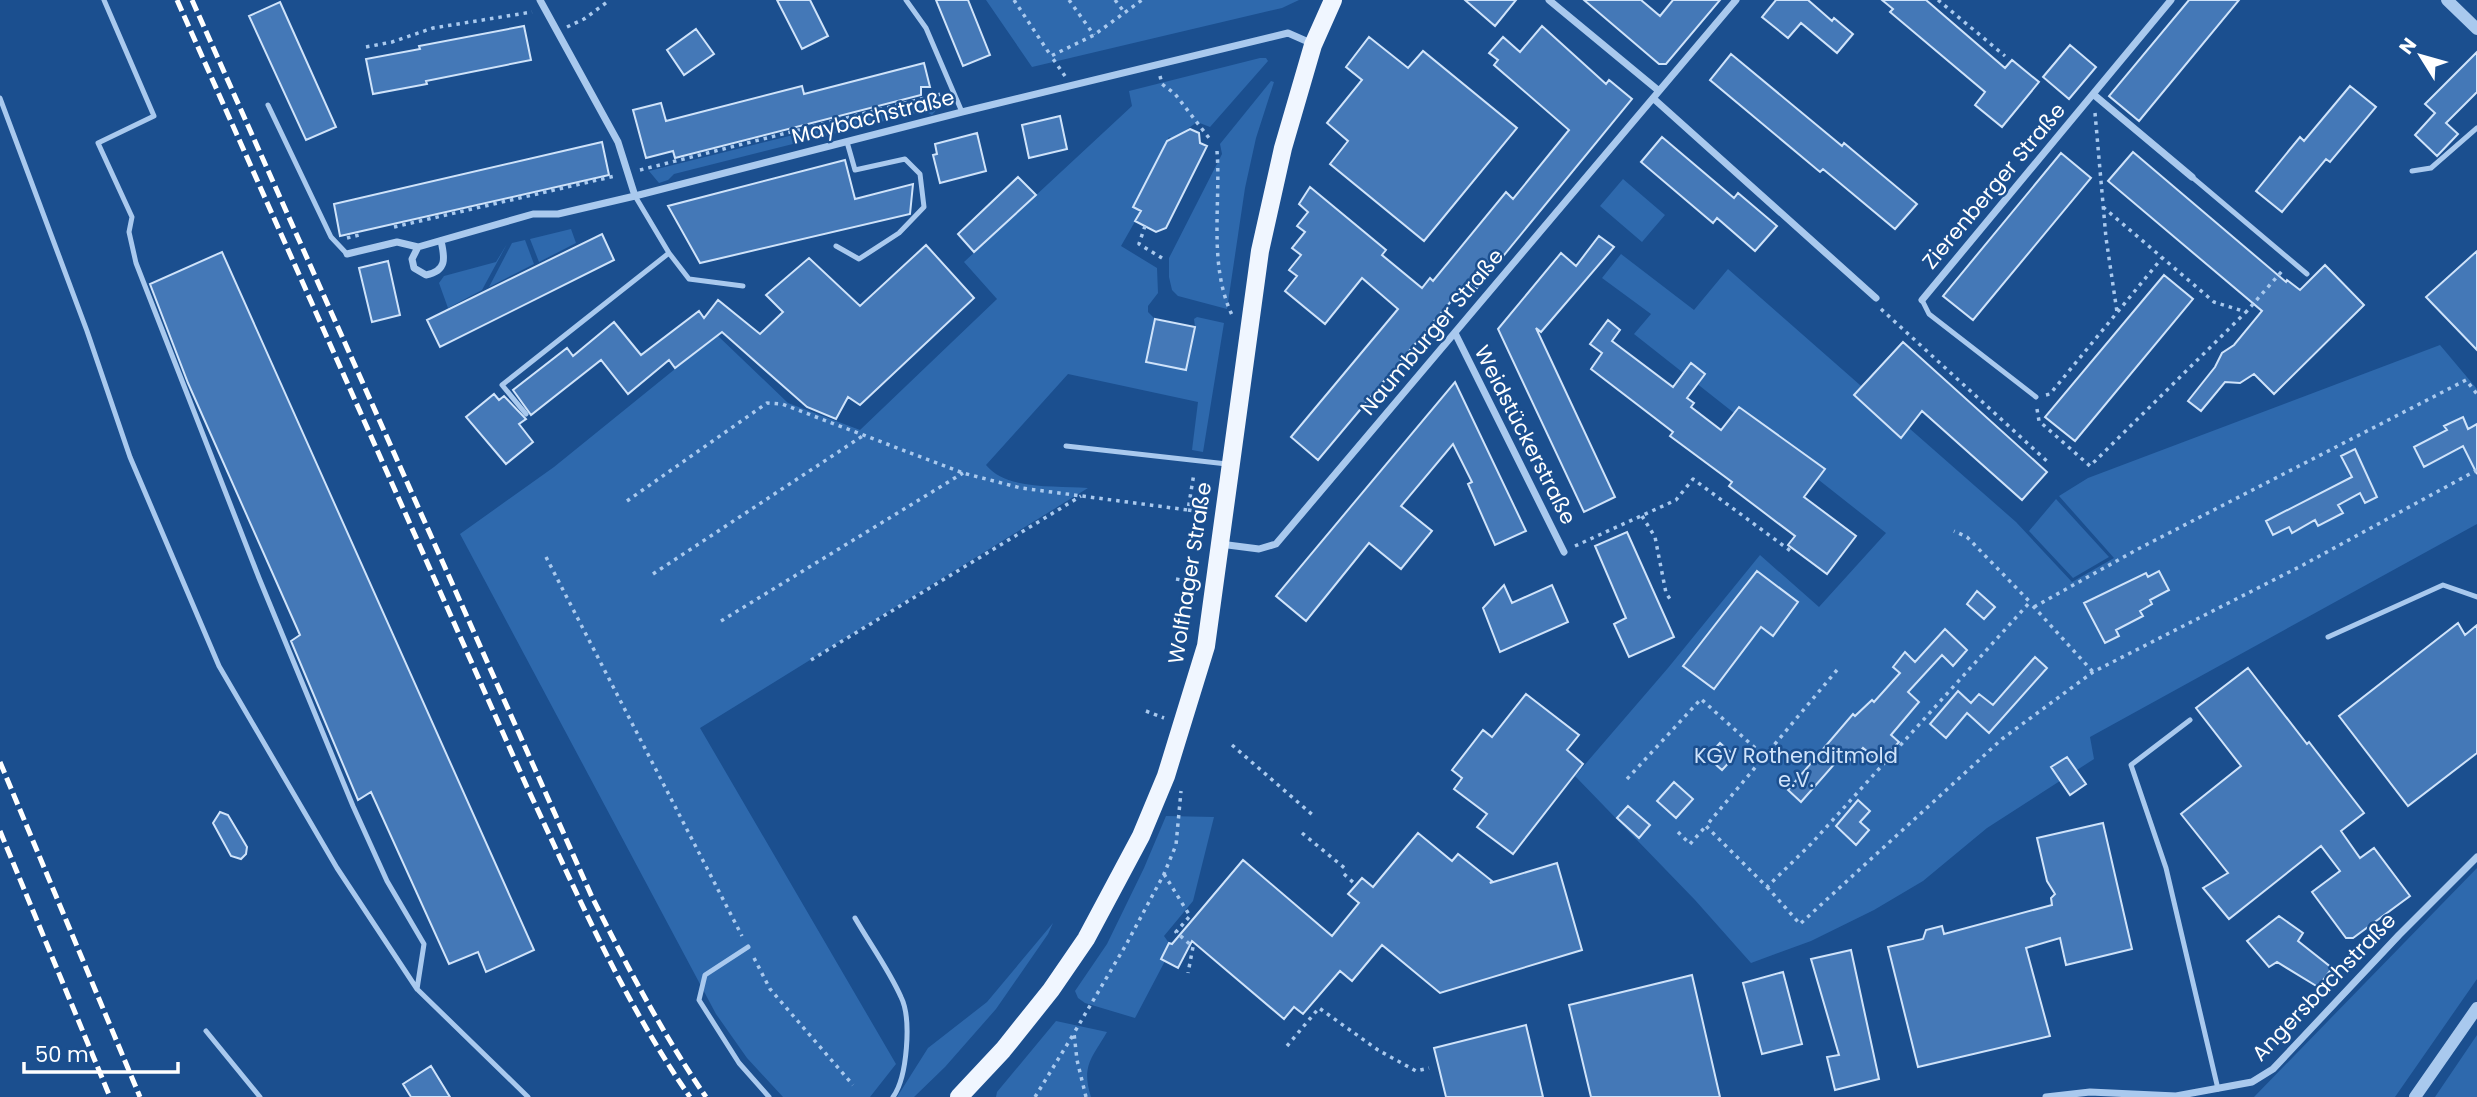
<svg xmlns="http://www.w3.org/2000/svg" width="2477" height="1097" font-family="Poppins,sans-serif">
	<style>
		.green { fill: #2e69ad }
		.building { fill: #4478b7; stroke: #cfe3fa; stroke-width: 2 }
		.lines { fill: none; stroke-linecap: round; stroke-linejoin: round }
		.path { stroke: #a9c9ee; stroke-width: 3.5; stroke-dasharray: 3.5 5; stroke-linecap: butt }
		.service { stroke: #a9c9ee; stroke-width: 5 }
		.minor { stroke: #a9c9ee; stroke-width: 7 }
		.tertiary { stroke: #a9c9ee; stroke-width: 12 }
		.primary { stroke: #f0f6ff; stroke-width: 18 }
		.rail { stroke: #fff; stroke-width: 5; stroke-dasharray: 12 5; stroke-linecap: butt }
		.labels { text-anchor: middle; stroke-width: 5; stroke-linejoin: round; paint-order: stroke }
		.street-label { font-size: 21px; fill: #fff; stroke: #1b4f8f }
		.park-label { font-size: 21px; fill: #cfe3fa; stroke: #1b4f8f }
	</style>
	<rect width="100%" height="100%" fill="#1b4f8f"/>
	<path class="green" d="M986,0h313l-17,8 -250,59z
		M1260,58h6l2,3 -58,66 -13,-5 -15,11 -4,8 -9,-4 -36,70 8,4 -20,35 36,22 1,25 -10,13v6l7,7 -9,43 40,8 9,-43 -1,-8 3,-2 27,6 -21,129 -11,-2 6,-48 -130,-28 -82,91c21,26 71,20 102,23l-388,240 196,336 -26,33h-87l-36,-39 -31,-44 -256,-480 94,-67 163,-132 71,68 72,27 137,-131 -33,-37 168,-156 -3,-15z
		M1271,81l3,1 -18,56 -11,50 -18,121 -49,-13 -6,-6 -3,-13v-19l53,-104 -2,-10z
		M938,99v9l-6,7 -8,-4 -250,63 -6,6 -9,3 -10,-12z
		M1623,179l42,36 -23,27 -42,-36z
		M571,229l5,14 -37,19 -9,-23z
		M525,240l9,24 -45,23 23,-44z
		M507,244l-25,46 -34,18 -9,-25 5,-7 52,-14z
		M1621,254l73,56 34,-41 288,253 56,60 42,-24 -55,-62 29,-18 352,-133 37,44v135l-387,213 4,22 -107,69 -64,53 -49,29 -63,31 -60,22 -56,-63 -120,-124 93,-108 92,-113 59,52 67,-74 -252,-199 17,-20 -49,-36z
		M2056,499l53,58 -36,21 -44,-47z
		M1166,816l48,1 -21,84 -29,35 5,7 -8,15 4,3 -30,57 -50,-15 -7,-5 -3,-7 32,-47 37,-76z
		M2477,868v111l-82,118h-141z
		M1053,923l-5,11 -52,75 -51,58 -31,30h-17l31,-49 59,-46z
		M1056,1021l51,11c-15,26 -26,34 -16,65h-95l1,-5z
		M2477,1035v62h-42z"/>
	<path class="building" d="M777,0h33l18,36 -26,13z
		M936,0h32l22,55 -27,11z
		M1465,0h51l-21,26z
		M1584,0h57l19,16 13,-16h47l-54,64h-7z
		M1776,0h32l24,21 2,-3 19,16 -16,19 -36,-30 -13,15 -26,-21z
		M1882,0h44l79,68 7,-8 27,22 -37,45 -27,-22 10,-13 -95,-80 3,-3z
		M2189,0h50l-100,121 -30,-25z
		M280,2l56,125 -30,13 -57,-124z
		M524,26l7,34 -105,21 1,3 -54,10 -7,-35 54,-10 -1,-3z
		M1542,26l64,58 3,-4 23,19 -155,189 -9,-7 -150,179 -27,-23 107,-128 -36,-31 -37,46 -40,-33 12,-15 -8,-6 12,-15 -9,-7 13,-16 -8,-6 11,-14 -9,-8 11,-17 76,63 -4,5 40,33 8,-10 3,3 73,-89 7,7 56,-69 -75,-65 4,-5 -9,-7 14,-16 17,15z
		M696,29l18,25 -30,21 -17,-25z
		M1369,37l39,31 15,-17 94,77 -93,113 -94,-77 18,-23 -21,-18 35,-43 -16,-13z
		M2070,45l26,22 -27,32 -26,-22z
		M2477,52v40l-31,31 12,11 -21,22 -22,-21 20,-22 -10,-9z
		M1731,54l111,92 2,-3 73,61 -22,25 -72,-60 -3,3 -110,-92z
		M924,63l6,24h-9v8l-246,63 -2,-7 -27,7 -13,-48 28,-7 5,18 136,-35 2,8z
		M2350,86l26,21 -46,55 -4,-3 -44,53 -26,-21 44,-54 4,4z
		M1060,116l7,33 -38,9 -7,-33z
		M1190,129l9,4 1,10 7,3 -41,82 -10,4 -21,-11 6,-10 -8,-4 34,-66z
		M977,133l9,38 -46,12 -7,-28 4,-1 -2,-10z
		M1662,137l72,61 4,-5 39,33 -22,25 -38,-33 -4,5 -72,-61z
		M602,142l7,33 -269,61 -6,-32z
		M2133,152l153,130 1,-2 13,10 25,-25 39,40 -90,89 -20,-20 -14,9 -15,-1 -24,29 -13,-10 27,-34 7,-14 12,-8 28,-34 -154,-130z
		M2061,153l30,25 -118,142 -30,-24z
		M845,160l10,39 58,-15 -3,30 -210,49 -32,-57z
		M1018,177l18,18 -62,57 -16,-18z
		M602,234l12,26 -174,87 -13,-27z
		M1599,236l15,11 -73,85 -5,-4 79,169 -31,15 -86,-183 63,-76 15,13z
		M926,245l48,53 -114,107 -12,-8 -12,22 -29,-12 -85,-75 -47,36 -6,-8 -41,34 -27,-34 -70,55 -18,-25 54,-42 6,8 41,-34 27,33 58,-44 5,7 14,-18 42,34 23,-22 -17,-17 43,-37 51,48z
		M2477,251v99l-51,-53z
		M222,252l312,698 -48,22 -8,-20 -29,12 -78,-172 -13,8 -67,-159 9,-6 -112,-252 -38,-99z
		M388,261l12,54 -28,7 -13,-54z
		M2164,275l29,24 -118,142 -30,-24z
		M1155,319l40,8 -9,43 -40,-8z
		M1608,320l12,10 -8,11 61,46 18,-24 14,11 -18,24 7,5 -3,4 30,23 18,-23 86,62 -21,28 52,39 -29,38 -39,-29 7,-9 -66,-50 3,-4 -62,-46 3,-4 -82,-63 11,-16 -12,-9z
		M1903,342l144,130 -25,28 -100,-89 -21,27 -47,-43z
		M1455,382l71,149 -31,14 -27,-61 4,-2 -19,-38 -52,62 31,25 -31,38 -32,-26 -63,78 -30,-25z
		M494,394l5,6 5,-4 22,23 -7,5 14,18 -27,22 -40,-47z
		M2463,417l5,12 9,-5v50l-14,-28 -39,21 -10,-20 33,-17 -3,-4z
		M2355,449l22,48 -12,6 -5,-10 -22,12 5,8 -25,13 -3,-6 -23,13 -3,-6 -16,8 -7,-14 86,-44 -11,-21z
		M1627,532l47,105 -45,20 -15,-33 12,-6 -31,-72z
		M1757,571l41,31 -25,34 -12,-9 -47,62 -31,-23z
		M2159,571l10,19 -19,10 2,4 -12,7 3,5 -27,14 3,6 -14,7 -21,-40 62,-30 2,4z
		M1504,585l8,18 40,-18 16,37 -68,30 -17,-44z
		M1977,591l18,16 -11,12 -17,-15z
		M2458,623l7,12 12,-10v128l-69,53 -69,-90z
		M1945,629l22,21 -14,16 -11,-11 -34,37 11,10 -28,33 8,7 -19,20 -17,-14 -11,13 -8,-8 -43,49 -13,-12 65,-76 2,2 17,-16 2,2 26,-29 -7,-6 12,-15 10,10z
		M2035,657l12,11 -58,65 -22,-20 -21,25 -16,-14 28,-33 13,12 8,-9 14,11z
		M2248,668l59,76 2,-2 55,71 -23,18 19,27 14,-10 36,48 -57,42h-7l-34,-46 28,-21 -19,-25 -92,73 -26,-31 25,-15 -47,-59 60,-48 -45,-58z
		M1526,694l53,41 -12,15 16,14 -70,90 -36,-27 10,-13 -33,-25 8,-11 -10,-8 31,-40 9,7z
		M1720,743l15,13 -13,14 -15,-13z
		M2067,757l19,27 -16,11 -19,-28z
		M1674,782l19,17 -17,19 -19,-17z
		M1858,800l12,11 -10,11 9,8 -13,15 -20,-19z
		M1628,806l22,19 -11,13 -22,-20z
		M220,812l8,3 19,32 -1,7 -5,5 -10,-3 -18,-33z
		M2103,823l29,126 -66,16 -6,-27 -34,10 24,88 -132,31 -30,-120 35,-8 3,-9 16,-4 2,8 108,-29 -1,-7 4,-4 -8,-13 -10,-43z
		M1418,833l34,28 6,-7 34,27 -2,2 67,-20 25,87 -142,43 -58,-48 -30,36 -12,-10 -37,43 -9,-7 -10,12 -92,-78 -14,27 -17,-9 8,-16 3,1 71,-84 89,76 27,-33 -11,-9 8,-9 6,-7 11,9z
		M2279,916l24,17 -5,8 34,27 -14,19 -41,-25 -8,5 -22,-26z
		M1851,950l28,129 -44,11 -8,-33 12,-2 -28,-96z
		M1783,972l19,72 -40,10 -19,-71z
		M1692,975l28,122h-129l-22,-92z
		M1526,1025l17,72h-97l-12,-49z
		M431,1066l19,31h-39l-8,-13z"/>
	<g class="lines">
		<path class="path" d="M1014,0l37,56
			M1069,0l25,35
			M1115,0l10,13
			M1938,0l67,56
			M567,27l17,-8 26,-19
			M366,47l26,-5 41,-14 99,-16
			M1065,76l-14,-20 43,-21 48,-35
			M1160,76l2,8 13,10 34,44
			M2095,113l11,125 11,74
			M1217,151c4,53 -9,113 15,164
			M640,170l301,-76
			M2103,207l111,95 32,10 37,-42
			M1145,226l-6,18 23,14
			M394,227l221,-51
			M347,238l16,-4
			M1881,309l168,154
			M2046,395l4,-1 112,-136
			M2037,409l2,12 51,45 156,-154
			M627,501l140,-98 15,1 181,69 58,15 167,22 6,-37
			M1188,510l19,3
			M1642,516l13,21 11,56 4,6
			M1575,546l101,-46 17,-21 99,73
			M546,557l196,379
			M653,574l211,-139
			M1176,579l22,4
			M2033,606l60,66
			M2034,607l104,-58 328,-169 11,14
			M721,621l242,-148
			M811,660l270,-164
			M1837,670l-131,156 61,61 44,-43 219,-242 -63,-65 -13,-6
			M1146,711l18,7
			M1232,745l83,72
			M1627,779l74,-80 63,57
			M1678,832l12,12 16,-18
			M1302,833l45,37
			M1164,874l26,42 -14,16 17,15 -5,26
			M1344,874l12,11
			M1767,887l33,37 202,-185 91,-67 210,-107 174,-95
			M754,958l16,31 83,96
			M1287,1046l32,-38 59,42 38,21 13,-3
			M1035,1097l38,-62
			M1086,1097l-9,-37 -3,-27 53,-90 37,-69 12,-29 5,-54"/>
		<path class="service" d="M104,0l50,116 -56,27 34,74 -3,15 7,31 123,315 94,228 34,75 37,63 -7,45 111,108
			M906,0l20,28 36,84
			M0,98l87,233 43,126 89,209 118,202 80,121
			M268,105l63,132 16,17
			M2412,171l19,-3 46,-40
			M2192,177l115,97
			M635,196l34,57 20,26 54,7
			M836,246l23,13 40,-26 25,-26 -4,-33 -15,-15 -50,11 -8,-28
			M1922,300l7,14 107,83
			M526,414l-24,-29 167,-132
			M1066,446l161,18
			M2328,637l115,-52 34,12
			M2190,720l-59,45 35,103 52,221
			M855,918c15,26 34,52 46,79 11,22 6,81 -8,100
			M748,947l-43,28 -6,25 40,63 30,34
			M206,1031l54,66"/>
		<path class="minor" d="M540,0l78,142 17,54
			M1549,0l110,91
			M2093,94l99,83
			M1654,99l222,199
			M418,247l-6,12 2,9 12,7c21,-4 19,-17 15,-34
			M347,254l50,-12 21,5 115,-33h25l77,-18 327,-84 326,-79 25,11
			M1922,300l249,-300
			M1455,333l109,219
			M1220,544l39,5 17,-5 460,-544
			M2046,1097l44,-5 86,4 76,-14 21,-13 126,-134 78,-78"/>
		<path class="tertiary" d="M2447,0l30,29
			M2415,1097l62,-89"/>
		<path class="primary" d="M959,1097l44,-47 48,-60 35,-51 55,-103 25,-60 40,-130 54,-395 23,-103 30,-103 20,-45"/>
		<path class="rail" d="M177,0l350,787c50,106 96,214 163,310
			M192,0l400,897c35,69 70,136 114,200
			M0,762l140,335
			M0,831l110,266"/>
	</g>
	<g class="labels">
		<g class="street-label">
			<text transform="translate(873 117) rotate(-14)" y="7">Maybachstraße</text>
			<text transform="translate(1994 186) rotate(-50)" y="7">Zierenberger Straße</text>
			<text transform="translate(1432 332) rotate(-50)" y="7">Naumburger Straße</text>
			<text transform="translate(1525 435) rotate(63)" y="7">Weidstückerstraße</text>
			<text transform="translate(1190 573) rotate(-81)" y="7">Wolfhager Straße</text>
			<text transform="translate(2324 987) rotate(-46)" y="7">Angersbachstraße</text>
		</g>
		<g class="park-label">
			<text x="1796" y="763">KGV Rothenditmold<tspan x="1796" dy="24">e.V.</tspan></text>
		</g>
	</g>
	<g transform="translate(2421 56) rotate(307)" stroke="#1b4f8f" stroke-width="5" paint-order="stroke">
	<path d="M0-5L12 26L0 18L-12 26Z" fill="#ffffff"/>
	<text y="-10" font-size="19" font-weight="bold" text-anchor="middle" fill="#ffffff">N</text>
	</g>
	<path d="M24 1062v10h154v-10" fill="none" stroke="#ffffff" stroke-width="3.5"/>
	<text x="35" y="1062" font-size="21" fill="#ffffff" stroke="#1b4f8f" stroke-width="5" paint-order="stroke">50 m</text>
</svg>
